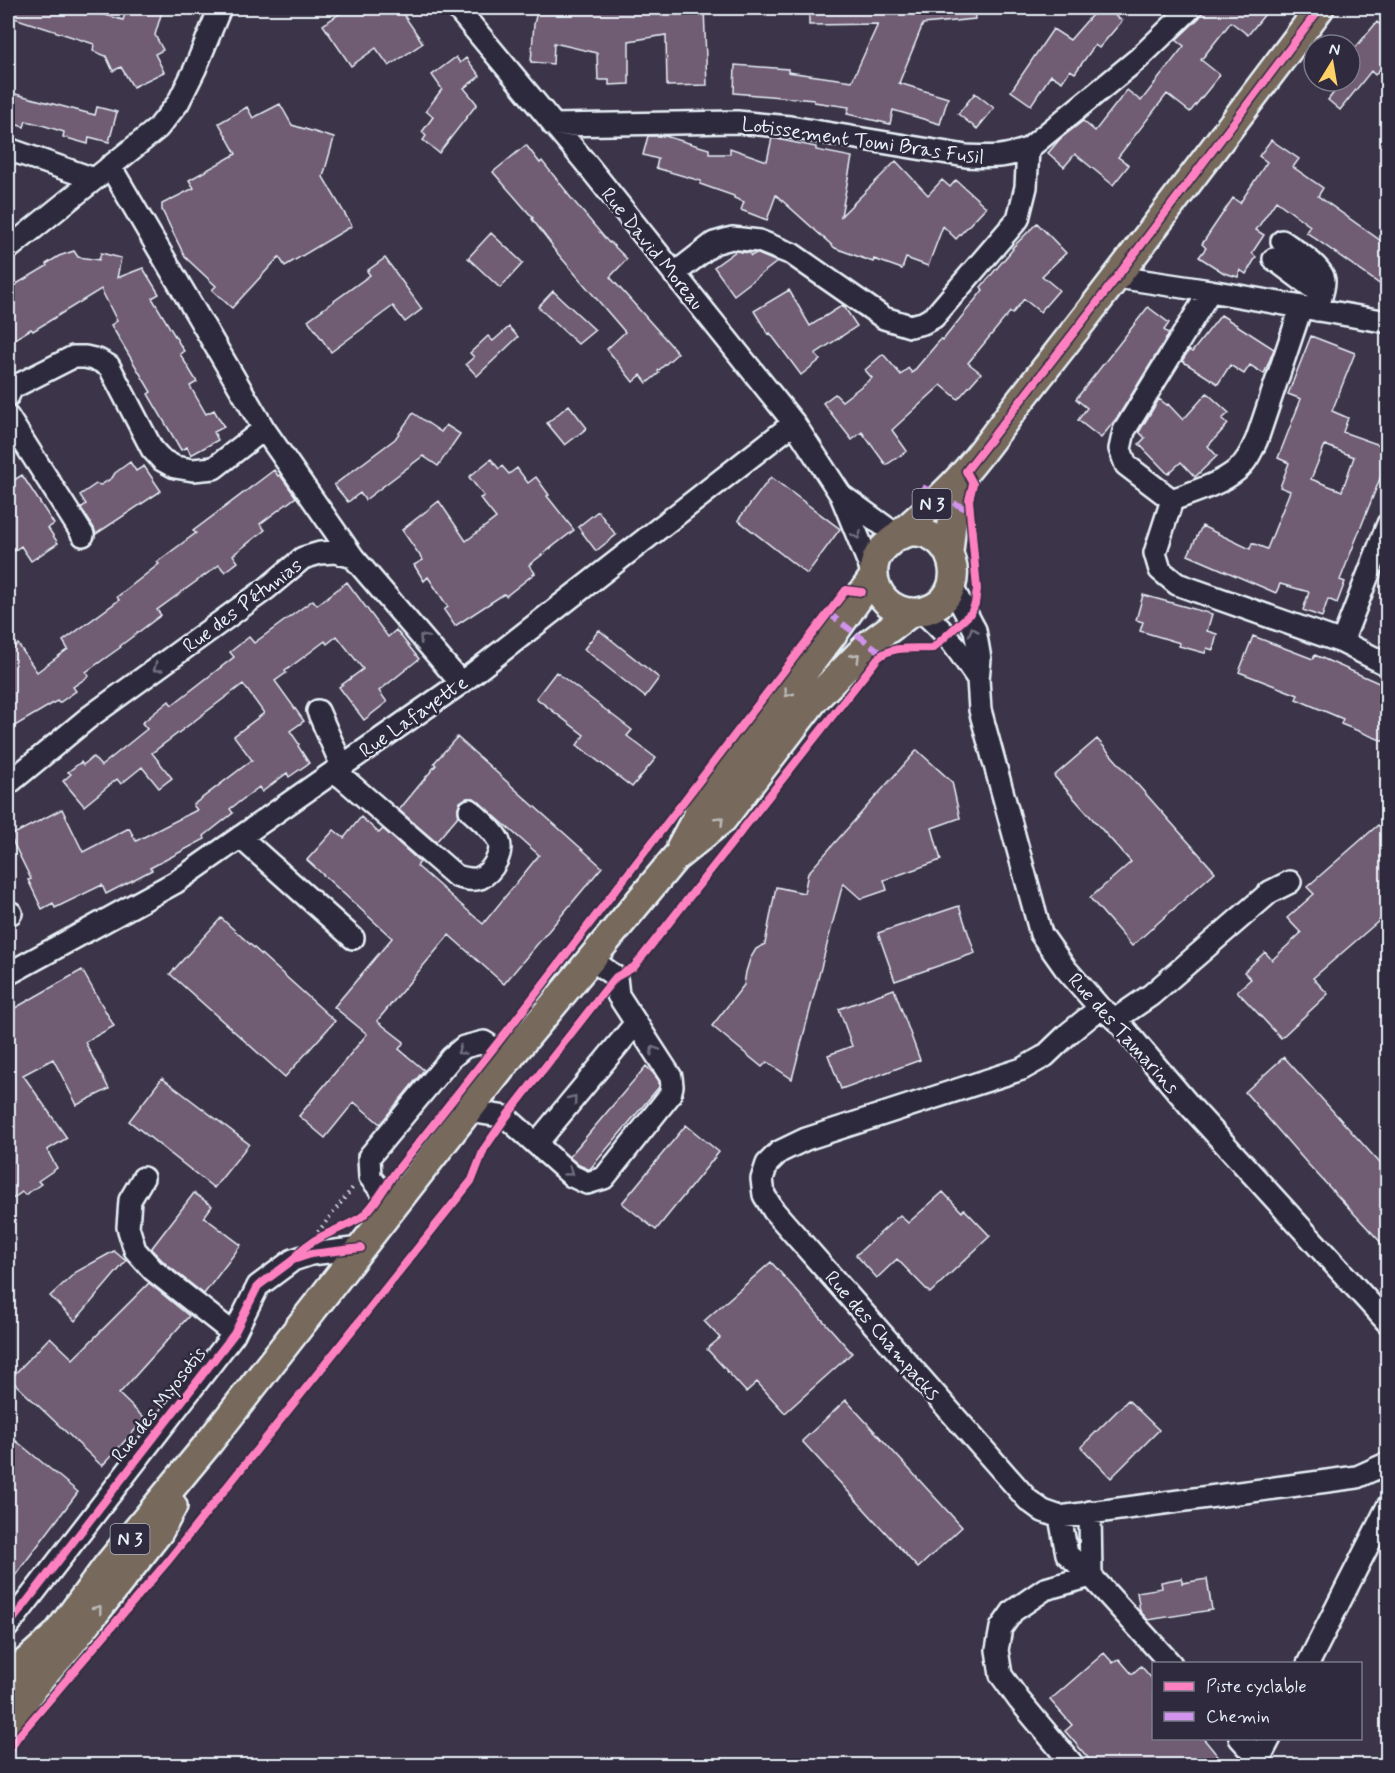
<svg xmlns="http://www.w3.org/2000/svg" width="1395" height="1773" font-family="Mynerve,sans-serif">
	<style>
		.building { fill: #705c73; stroke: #e8f1f8; stroke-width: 1.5; fill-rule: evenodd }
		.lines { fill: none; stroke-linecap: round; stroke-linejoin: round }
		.minor-casing { stroke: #e8f1f8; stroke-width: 26 }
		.major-casing { stroke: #e8f1f8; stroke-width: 32 }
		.path { stroke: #e8f1f8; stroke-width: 4; stroke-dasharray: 1.5 4.5; stroke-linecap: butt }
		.minor { stroke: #2f2a3d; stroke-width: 21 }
		.major { stroke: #77695c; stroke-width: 27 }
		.quiet { stroke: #d193ec; stroke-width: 6; stroke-dasharray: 12 6; stroke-linecap: butt }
		.cycleway-casing { stroke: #2f2a3d; stroke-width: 11 }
		.cycleway { stroke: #ff80c0; stroke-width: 8 }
		.oneway { stroke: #70707e }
		.oneway2 { stroke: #bbbbba }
		.labels { text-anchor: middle; stroke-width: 5; stroke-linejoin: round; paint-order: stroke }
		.shield { fill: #2f2a3d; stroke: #b0b5c0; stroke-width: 1.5 }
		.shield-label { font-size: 18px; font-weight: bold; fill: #e8f1f8 }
		.street-label { font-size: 20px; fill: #e8f1f8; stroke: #2f2a3d }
	</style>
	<rect width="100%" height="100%" fill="#3c3448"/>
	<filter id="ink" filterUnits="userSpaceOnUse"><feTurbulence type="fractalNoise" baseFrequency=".0167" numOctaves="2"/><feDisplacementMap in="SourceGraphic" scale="12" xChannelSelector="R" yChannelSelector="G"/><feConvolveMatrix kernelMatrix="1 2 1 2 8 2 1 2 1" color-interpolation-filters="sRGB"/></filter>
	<g filter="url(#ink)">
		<path class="building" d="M8,8h73l42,12 4,-12h36l-8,27 8,15 -8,4 9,18 -31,15 -12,-20 -8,4 -7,-15 -13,-5 1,-7 -86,-28z
			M348,8h14l5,6 9,-6h23l24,35 -34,23 -13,-18 -25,18 -28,-41z
			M538,8h166l3,77 -40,1 -1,-51 -37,6v43l-20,1v-5h-11l-1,-27 -43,-10 -1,21 -22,-2 3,-38z
			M809,8h165l1,11 -52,5 -24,59 49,15 -8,26 -47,-14 -3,14 -43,-10 2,-7 -35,-5v-2l-80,-7 1,-28 53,4v3l64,9 26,-57 -69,1z
			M1098,8h8l16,13 -23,27 -4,-3 -20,28 -5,-3 -8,12 -11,-7 -20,30 -20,-14 42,-62 17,11z
			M1203,8h67l-22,27 -17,-13 -30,38 19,15 -30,37 -23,-18 -49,63 11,8 -16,20 -38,-31 -11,13 -16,-14 12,-14 23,-18 12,10 32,-41 14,11 43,-55 -8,-6 24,-23z
			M1377,22l11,9v29l-13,15 -4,-4 -31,39 -12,-10 15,-19h7v-27z
			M456,57l4,6 6,-5 14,18 -16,12 13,16 -38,49 -16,-13 3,-4 -4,-4 11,-15 -7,-6 16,-22 -10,-14z
			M8,92l87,23 2,-8 20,5 -8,30 -20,-5 -1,7 -25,-7 1,-5 -22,-7 -16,-4 -2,6 -16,-5z
			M975,93l19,15 -17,21 -19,-15z
			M280,104l12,21 42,13 -11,39 29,49 -67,40 -6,-9 -47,51 -20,-18 4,-4 -31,-29 -23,-47v-6l32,-16 -5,-8 47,-26 -17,-31 28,-16 6,11z
			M648,136h17l44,13v5h21v-6l37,13 5,-23 44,9v3l36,7 -11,59 55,-55 32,34 14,-15 8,7 6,-7 30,27 -30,32 -13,-13 -15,40 -22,-8 -4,11 -28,-10 -1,3 -38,-14 -59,-53 -9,25 -26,-10 3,-8 -10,-4v-2l-34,-12 1,-3 -45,-13 2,-9 -15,-4z
			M1271,140l28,19 -6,8 30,21 -5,8 70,50v44l-82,-58 4,-6 -34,-25 -20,29 8,5 -12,18 4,4 -10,17 -6,-4 -2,7 -14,-4 -25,-16 7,-9 -4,-4 31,-46 7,5 27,-41 -8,-6z
			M526,145l14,18 2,-2 25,31h-1l43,51 1,-1 17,17 -17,18 68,76 -20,18 1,2 -12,10 -6,-8 -8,7 -26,-33 18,-17 -73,-85v-2l-20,-26 1,-1 -40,-46z
			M1037,223l29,30 -24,23 17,14 -19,22 -16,-13 -12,15 -2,-2 -42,51 13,10 -23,26 -17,-14 -49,45 15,21 -21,14 -24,-33 -10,8 -29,-37 12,-9 7,7 30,-23 -7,-8 18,-16 18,21 7,-7 4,5 29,-34 2,1 40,-50 -2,-3 32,-38 -1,-1z
			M491,233l32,30 -23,25 -32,-30z
			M74,251l4,6 21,3 2,-7 20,5 -4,20 26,-10 16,26 -7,4 32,53 -4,3 17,28 -7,4 16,28 8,-4 10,17 -10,5 4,8 -27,15 -4,-8 -6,3 -33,-56 3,-2 -40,-67 6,-4 -16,-32 -68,42 -2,-2 -23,14v-54l39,-23 -1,-2 13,-8z
			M736,251l13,2 2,3 5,-3 21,9 -43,33 -20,-28z
			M385,258l37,51 -17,13 -12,-16 -62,46 -23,-32 62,-45 -3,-4z
			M789,290l21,36 33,-21 14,21 -42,28 5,6 -19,15 -31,-42 -2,1 -14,-23z
			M553,291l42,39 -17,14 -40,-37z
			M1148,307l21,16 -5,7 5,4 -50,81 -18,23 -23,-18 9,-12 -11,-9z
			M1221,315l53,34 -10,25 -14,-9 -6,9 -14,-9 -12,19 -36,-23 7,-11 3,2z
			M509,327l9,10 -41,39 -11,-12 8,-7 -4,-4 18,-17 5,5z
			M1311,336l44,17 -23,58 16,7 -5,14 45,16v30l-7,-2 -41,104 5,2 -8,21 -9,-4 -6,18 -19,-7 6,-18 -29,-8 -4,9 -88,-38 14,-29 48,23 2,-6 15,6 23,-58 -10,-4 9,-24 -11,-5 23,-59 -13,-5zM1325,445l29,12 -12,34 -31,-12z
			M1207,393l22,20 -7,6 6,5 -20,22 9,10 -22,21 -14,-15 -13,12 -29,-30 6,-6 -6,-6 20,-33 8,6 1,-1 15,16z
			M569,405l18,23 -22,17 -18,-22z
			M413,413l28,19 5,-7 14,9 -22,32 -15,-10 -58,44 -5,-7 -12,9 -14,-17 61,-46z
			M491,459l8,10 3,-3 7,8 8,-6 11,15 8,-6 13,18 -2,1 27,34 -45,35 6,8 -29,23 -2,-2 -49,32 -11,-16 4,-3 -20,-30 -4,4 -10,-16 9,-5 -21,-30 37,-29 27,40 30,-23 -16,-20 4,-2 -15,-19z
			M130,462l6,9 8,-5 17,25 -65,43 -2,-6 -13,-20 5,-4 -6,-9 16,-11 5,1 11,-7 3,-5z
			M274,470l4,6 2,-1 16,22 -36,27 5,6 -32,25 5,7 -13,10 -6,-7 -62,45 4,5 -41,31 1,1 -35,25 3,4 -16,11 3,4 -17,12 -2,-2 -49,29v-79l10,-7 19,28 31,-23 -5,-8 56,-41 -2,-3 42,-33 -2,-2 39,-29 -3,-2z
			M22,475l32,49 -6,4 10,15 -27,18 -10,-15 -7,5 -6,-10v-57z
			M771,477l69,52 -33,45 -69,-54z
			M598,511l18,24 -20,16 -18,-24z
			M347,582l41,55 8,-7 23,29 -40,32 8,11 -23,18 -25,-33 24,-18 -26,-33 -10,8 -2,-3 -40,30 1,2 -11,8 29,40 -14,10 9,13 -1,2 11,17 -20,14 -2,-4 -25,19 -3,-5 -29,22 3,4 -29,23 1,3 -55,29 2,2 -46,24 -4,-9 -47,23 -2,-5 -11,6 -14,-29 3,-1 -21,-43 52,-27 21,43 46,-24 7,13 61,-31 -4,-5 59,-45 -18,-24 30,-23 -21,-29 -91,69 20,25 -13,10 -17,-21 -21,17 -4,-5 -33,27 -21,-25 8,-7 -3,-2 13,-10 2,3 10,-8 8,9 46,-37 -5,-6 27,-22 3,4 62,-48 -4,-5 19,-15 5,6 59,-43 4,5z
			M1143,595l69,19 -5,17 10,3 -4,16 -6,-2 -2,5 -26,-7 1,-3 -40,-12 3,-9 -7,-2z
			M599,630l60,48 -14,19 -61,-48z
			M1253,636l60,23 2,-4 73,32v56l-47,-19 2,-5 -47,-20 2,-4 -59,-23z
			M556,672l76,58 -5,6 29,22 -24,29 -55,-42 7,-10 -48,-37z
			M457,737l145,130 -98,117 -55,-49 -72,86 27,21 -5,7 25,21 -44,54 -26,-22 -29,36 -26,-22 68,-82 -33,-27 58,-69 -85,-78 27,-30 10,8 17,-21 18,16 4,-4 37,33 -3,4 66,58 56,-69 -65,-57h-7l-7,4 -2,6 1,7 -23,27 -37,-32 37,-45 -2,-2z
			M1097,739l118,133 -83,74 -42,-48 41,-36 -77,-86z
			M917,750l35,32 8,36 -28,10 9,32 -57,20 3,10 -26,9 -18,-16 -51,196 -25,-17 -5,5 -50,-41 32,-41 2,-13 4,-13 6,-10 9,-5 11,-57 28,6 4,-20z
			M1378,825l10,10v78l-75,65 15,16 -47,44 -44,-47 14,-12 -7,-7 21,-20 7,8 29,-27 -14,-15 27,-24 -7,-7z
			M959,906l16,47 -80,28 -17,-48z
			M221,918l114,103 -50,56 -115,-103z
			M82,970l32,56 -29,16 24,47 -32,16 -24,-46 -30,16 44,63 -20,12 10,18 -19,13 3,3 -16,11 -3,-3 -14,10v-190z
			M894,989l26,71 -79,29 -13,-34 24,-9 -13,-37z
			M1284,1057l104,115v78l-82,-88 -61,-70z
			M646,1066l7,7 6,8v6l-69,82h-2l-9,-4 -10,-8z
			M162,1078l87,66 -35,44 -85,-67z
			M686,1125l33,27 -63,78 -34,-27z
			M943,1192l19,20 2,-3 26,27 -60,57 -33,-34 -20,19 -21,-23 44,-40 8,8z
			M194,1193l18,13 -8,11 37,28 -37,49 -37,-29 -16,-16z
			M114,1251l12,10 -51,60 -25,-25 26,-24z
			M771,1262l81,91 -67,60 -28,-31 -11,10 -39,-43 13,-11 -16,-17z
			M149,1283l40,33 -70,78 26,25 -43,47 -92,-87 40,-42 23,22z
			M846,1400l116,127 -44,41 -116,-127z
			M1128,1400l31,30 -48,48 -30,-31z
			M15,1440l63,52 -70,93v-136z
			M1182,1578v5l25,-4 5,31 -64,10 -8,-9 -3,-19 25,-4 -1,-6z
			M1104,1653l9,10 6,-4 13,15 9,-8 13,15v57h49l23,28h-131l-30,-35 7,-6 -22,-25z"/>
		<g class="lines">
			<defs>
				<path id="minor" d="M457,8l128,154 209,261 47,72 33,81
					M553,125l184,-3 53,5 176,29c26,1 37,2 62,-7l111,-91 52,-50
					M8,149l86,30
					M110,166l154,263 89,128
					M1282,241c11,8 42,26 42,40 0,10 -5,21 -7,29
					M8,249l150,-121 20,-25 17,-34 25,-61
					M1274,259l47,35
					M674,274l40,-31 18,-5 27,3 33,13 92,64 26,8 13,-3 11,-6 84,-98 8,-32 2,-38
					M1117,277l93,14 178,31
					M1301,308l-44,131c-5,11 -10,23 -20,31 -18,15 -44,22 -65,30l-17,53 5,17 17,14 165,58 46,23
					M8,396l4,-8 61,-31h12l13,3 11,6 43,83 10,11 13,7 18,3 21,-2 50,-39
					M8,417l75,118
					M841,495l57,41
					M1172,500l-46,-35 -6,-16 4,-18 86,-140
					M952,587l23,43 5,29 -2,20 2,31 61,224 24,34 35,40 16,11 74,87 198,217
					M922,612c25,20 38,41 56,67
					M1342,642l46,-118
					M318,711l24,55
					M335,771l121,105c7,2 16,5 24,2 12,-6 26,-27 17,-40 -6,-10 -19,-20 -27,-28
					M8,784l80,-66 178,-129 37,-31 17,-5 15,-1 18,5 108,126
					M240,837l113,101
					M8,914l3,-1
					M8,974l168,-92 166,-116 119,-83 333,-260
					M1100,1008l-31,25 -24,23 -23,13 -216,70 -27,13 -12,12 -5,15 2,16 10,16 254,289 15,11 17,6 297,-40 31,-14
					M1116,1019l35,-24 119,-103 20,-10
					M469,1111l37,6 66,59 15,7 17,-5 66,-83 2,-9 -1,-9 -53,-82 -2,-18 -25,-18
					M536,1144l100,-121
					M143,1178l-13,22 -2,27 7,23 18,20 81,64
					M386,1216l-4,-24 -12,-15 -1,-20 82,-99 13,-11 20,-5 9,6 21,4
					M1090,1512l1,64 80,88
					M1060,1517l7,37 24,22 -46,13 -32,22 -12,17 -4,22 4,25 18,25 55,66
					M8,1626l226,-292 24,-48 35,-26 18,-6 50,-6
					M1308,1664l80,-158
					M1240,1738l19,21 1,7
					M1259,1759l11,-21"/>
				<path id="major" d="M898,536c4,-1 9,-3 13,-4 41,-3 59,55 23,75 -11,6 -25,7 -36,2 -19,-8 -29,-31 -22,-50 5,-12 14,-16 22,-24 22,-18 49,-43 68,-64 20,-23 38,-50 57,-74 39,-50 79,-100 117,-151 60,-80 120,-159 180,-238
					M949,552l5,-49 10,-28
					M681,846l23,-43 132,-173 38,-54
					M8,1678l48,-43 51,-69 100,-121 307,-393 161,-194 48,-39 92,-120 55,-56 42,-31
					M8,1725l26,-39 32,-36 93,-118 14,-26"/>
			</defs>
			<use href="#minor" class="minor-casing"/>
			<use href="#major" class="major-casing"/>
			<path class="path" d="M318,1232l36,-46"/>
			<use href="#minor" class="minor"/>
			<use href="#major" class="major"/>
			<path class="quiet" d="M922,487l48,24v4
				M828,613l55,41"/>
			<defs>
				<path id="cycleway" d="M293,1260c15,-23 44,-28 67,-42 12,-8 25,-31 34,-44l117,-148 335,-436 16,2
					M8,1626l226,-292 24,-48 35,-26 18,-6 50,-6
					M8,1759l1,-7 7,-13 151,-177 305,-382 12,-31 22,-32 99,-127 11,-13 18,-10 244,-309c13,-13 37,-9 55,-10l38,-35 4,-9 2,-15 -8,-89 4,-16 -7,-13 151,-194 203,-269"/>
			</defs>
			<use href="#cycleway" class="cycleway-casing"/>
			<use href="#cycleway" class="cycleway"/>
		</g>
		<defs><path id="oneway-chevron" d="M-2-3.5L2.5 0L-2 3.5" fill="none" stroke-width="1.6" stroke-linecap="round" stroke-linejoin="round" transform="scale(1.5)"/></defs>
		<g class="oneway">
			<use href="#oneway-chevron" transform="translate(857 535) rotate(68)"/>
			<use href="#oneway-chevron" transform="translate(973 631) rotate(-109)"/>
			<use href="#oneway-chevron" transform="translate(423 638) rotate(-131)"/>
			<use href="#oneway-chevron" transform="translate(157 668) rotate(144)"/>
			<use href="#oneway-chevron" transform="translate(654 1050) rotate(-123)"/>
			<use href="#oneway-chevron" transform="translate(461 1051) rotate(146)"/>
			<use href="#oneway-chevron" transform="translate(573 1099) rotate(-51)"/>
			<use href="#oneway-chevron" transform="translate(569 1172) rotate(36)"/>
		</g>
		<g class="oneway2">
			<use href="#oneway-chevron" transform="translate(856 657) rotate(-46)"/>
			<use href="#oneway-chevron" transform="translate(788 693) rotate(127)"/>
			<use href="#oneway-chevron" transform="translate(720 820) rotate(-44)"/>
			<use href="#oneway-chevron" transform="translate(98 1609) rotate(-52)"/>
		</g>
	</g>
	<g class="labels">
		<g class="shield">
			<rect x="912.5" y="489" width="39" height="30" rx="4.5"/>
			<rect x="110.5" y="1524" width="39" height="30" rx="4.5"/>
		</g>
		<g class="shield-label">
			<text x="932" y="510">N 3</text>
			<text x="130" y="1545">N 3</text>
		</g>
		<g class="street-label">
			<text transform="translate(863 140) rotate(8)" y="7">Lotissement Tomi Bras Fusil</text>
			<text transform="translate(653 248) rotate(51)" y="7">Rue David Moreau</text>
			<text transform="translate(242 605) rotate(-37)" y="7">Rue des Pétunias</text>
			<text transform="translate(413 716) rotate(-35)" y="7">Rue Lafayette</text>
			<text transform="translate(1124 1033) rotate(48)" y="7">Rue des Tamarins</text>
			<text transform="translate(883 1335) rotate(49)" y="7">Rue des Champacks</text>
			<text transform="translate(158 1404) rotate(-52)" y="7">Rue des Myosotis</text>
		</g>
	</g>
	<rect width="1395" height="1773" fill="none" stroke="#2f2a3d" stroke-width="30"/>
	<rect x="15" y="15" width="1365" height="1743" fill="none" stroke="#e8f1f8" stroke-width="2" filter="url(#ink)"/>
	<rect x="1152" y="1662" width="210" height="78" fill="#2f2a3d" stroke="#797a88" stroke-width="1.5"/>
	<rect x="1164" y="1682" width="30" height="9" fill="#ff80c0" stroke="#797a88" stroke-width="1.5"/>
	<text x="1206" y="1692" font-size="18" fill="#e8f1f8">Piste cyclable</text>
	<rect x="1164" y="1712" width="30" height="9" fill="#d193ec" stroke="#797a88" stroke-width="1.5"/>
	<text x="1206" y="1722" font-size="18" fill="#e8f1f8">Chemin</text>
	<g transform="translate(1332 63) rotate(11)"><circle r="28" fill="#2f2a3d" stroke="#797a88" stroke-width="1.5"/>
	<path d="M0-4.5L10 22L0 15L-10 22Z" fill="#ffd166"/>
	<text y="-9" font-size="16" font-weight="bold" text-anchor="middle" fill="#e8f1f8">N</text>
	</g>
</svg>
